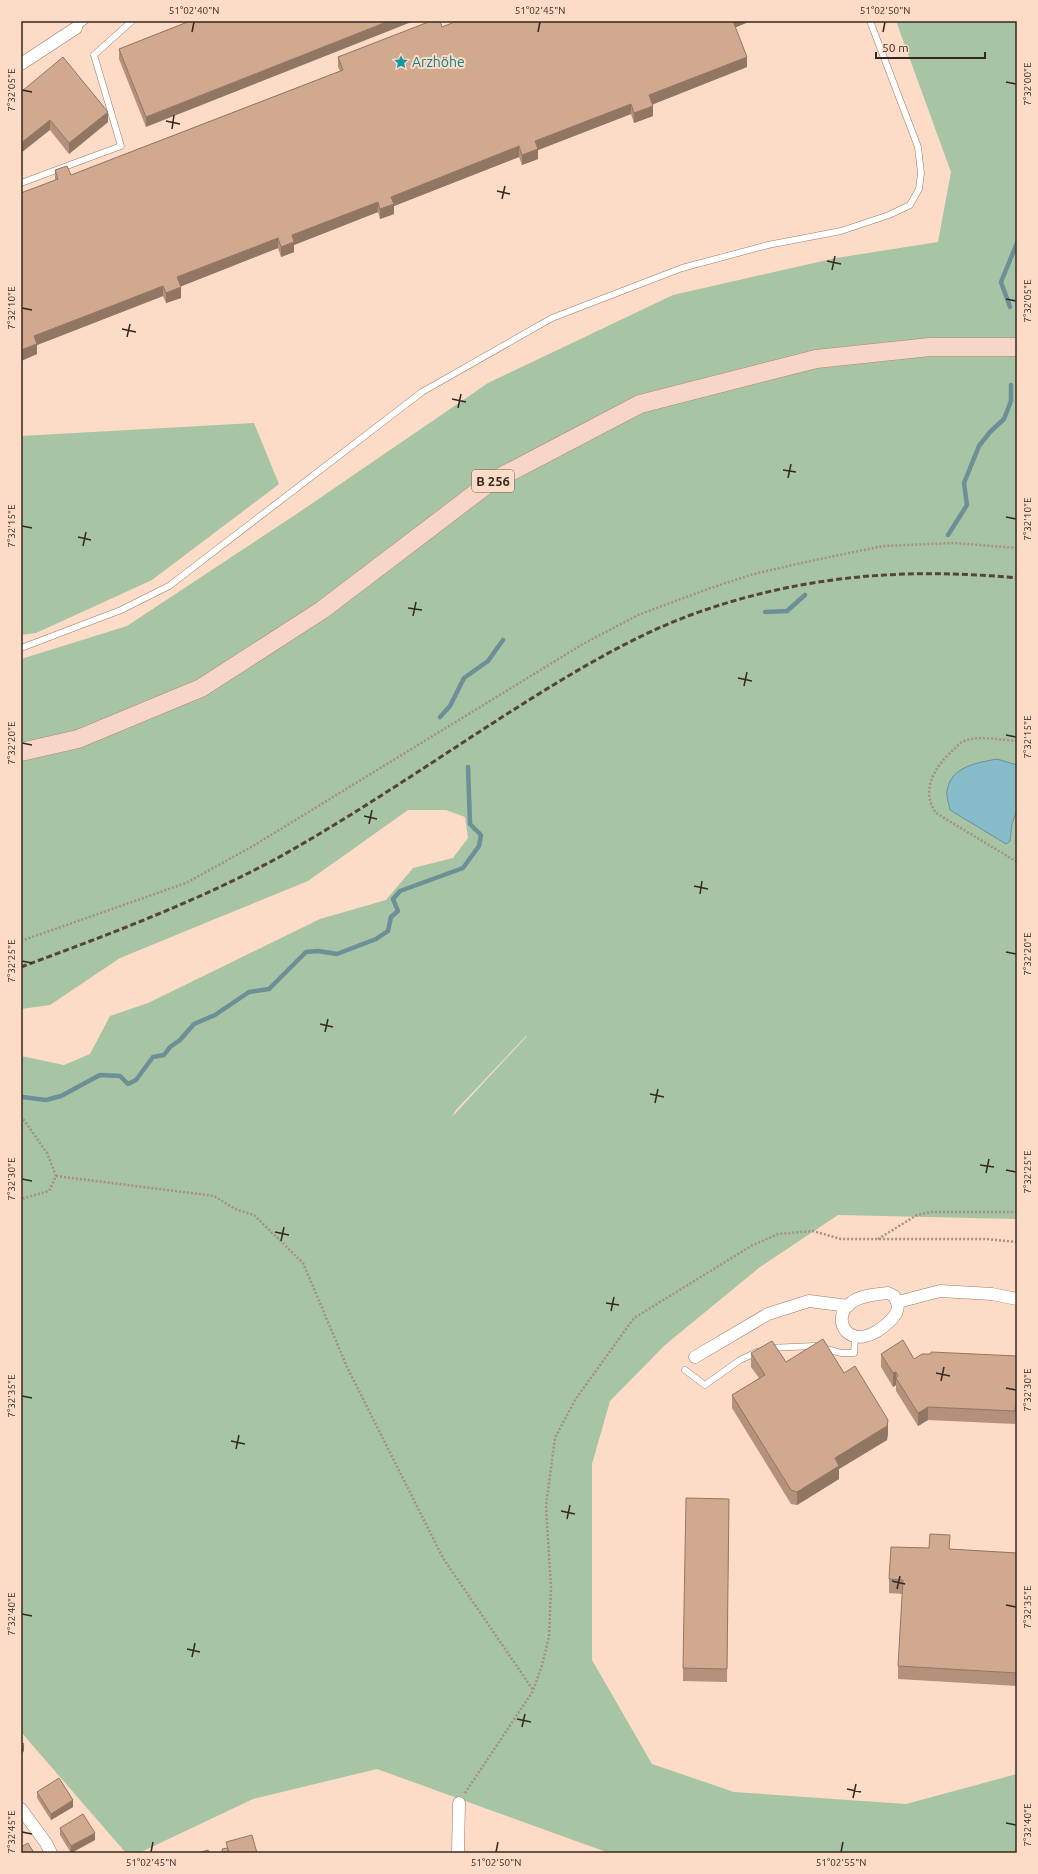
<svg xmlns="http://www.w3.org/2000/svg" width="1038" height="1874" font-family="Ubuntu,sans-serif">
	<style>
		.green { fill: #a7c4a5; fill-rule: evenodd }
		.water { fill: #86bbca; stroke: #6d8f97 }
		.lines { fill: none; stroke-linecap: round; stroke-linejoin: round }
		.stream { stroke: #6d8f97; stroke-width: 4.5 }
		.lane-casing { stroke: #997c69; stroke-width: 7 }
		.street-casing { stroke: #997c69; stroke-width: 13 }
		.primary-casing { stroke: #b18874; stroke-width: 19 }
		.path { stroke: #a89081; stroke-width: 2.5; stroke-dasharray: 2 2; stroke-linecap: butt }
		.lane { stroke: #fff; stroke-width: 6 }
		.street { stroke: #fff; stroke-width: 12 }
		.primary { stroke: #f8d6c7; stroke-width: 18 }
		.rail { stroke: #54443a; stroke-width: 3; stroke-dasharray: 6 3; stroke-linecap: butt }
		.wall { fill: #b4917b }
		.shaded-wall { fill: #927664 }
		.building { fill: #d1a98f; stroke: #927664 }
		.ticks { fill: none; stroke: #342820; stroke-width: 1.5 }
		.labels { text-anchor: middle; stroke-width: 4; stroke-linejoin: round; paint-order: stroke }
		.shield { fill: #fcdbc7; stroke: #705e52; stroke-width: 1 }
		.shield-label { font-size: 13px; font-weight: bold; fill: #342820 }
		.culture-label { font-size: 14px; fill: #0d838f; stroke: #fcdbc7; text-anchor: start }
		.neatline { fill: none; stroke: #342820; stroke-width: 1.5 }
		.ticks-label { font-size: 10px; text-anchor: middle; fill: #342820 }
	</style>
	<rect width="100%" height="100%" fill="#fcdbc7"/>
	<path class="green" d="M896,21h121v1198l-179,-4 -78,52 -95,78 -55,56 -18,63v196l60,104 82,28 172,12 111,-30v79h-408l-232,-84 -124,30 -114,54h-13l-105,-121v-676l43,9 26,-11 20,-38 38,-13 172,-84 66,-19 27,-32 40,-10 15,-20 -3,-21 -19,-7h-38l-100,71 -188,77 -70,47 -29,4v-350l106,-33 171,-113 190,-130 185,-88 163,-37 102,-16 13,-70zM526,1036h1l-75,81 4,-7z
		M254,423l25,61 -127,96 -116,53 -15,2v-199z"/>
	<path class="water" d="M997,759l20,6v44l-5,15 -2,17 -4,3 -56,-34c-1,-6 -4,-14 -3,-19 4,-25 30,-28 50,-32z"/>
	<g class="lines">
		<path class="stream" d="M1010,307l-9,-25 16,-39
			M948,535l19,-30 -3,-22 15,-37 11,-14 14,-13 7,-18v-16
			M765,612l22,-1 18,-16
			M440,717l10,-11 14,-28 24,-17 15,-21
			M22,1097l24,3 15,-4 39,-21 20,1 8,8 8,-4 17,-23 11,-2 6,-8 10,-7 14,-16 21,-9 34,-23 20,-3 37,-37 12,-1 19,3 39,-15 12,-8 3,-14 7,-6 -5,-12 7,-8 63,-23 16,-22 2,-11 -11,-11 -2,-57"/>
		<defs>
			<path id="lane" d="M76,28l9,-7
				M21,183l100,-37 -27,-91 38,-34
				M21,648l100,-38 48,-24 253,-194 130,-74 130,-50 86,-23 73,-14 48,-16 21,-10 9,-16 2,-16 -3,-26 -48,-126
				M769,1348l46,-2 26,7h13l1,-16
				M685,1370l20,15 35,-25 17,-8"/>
			<path id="street" d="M21,64l55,-36
				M888,1293l6,3c6,9 5,16 -3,24 -40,40 -64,-2 -39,-18 10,-7 25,-8 36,-9z
				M898,1302l42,-11 52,3 25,5
				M695,1357l73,-43 41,-13 39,5
				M21,1809l25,34 5,10
				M458,1853l1,-50"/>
			<path id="primary" d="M21,752l57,-13 123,-51 121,-78 167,-127 151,-79 176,-45 114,-12h87"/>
		</defs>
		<use href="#lane" class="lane-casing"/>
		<use href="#street" class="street-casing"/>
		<use href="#primary" class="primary-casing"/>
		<path class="path" d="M1017,741c-16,-1 -38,-6 -53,0 -4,1 -8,7 -12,10 -17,16 -32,39 -16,62l81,49
			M21,941l165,-58 67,-37 330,-202 55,-29 67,-25 45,-15 51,-12 82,-17 71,-3 63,5
			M21,1116l26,37 9,23 -7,15 -28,8
			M56,1176l158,20 21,13 19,6 49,48 44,104 96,191 90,132
			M878,1239l39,-24 14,-3h86
			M465,1793l68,-102 9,-26 7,-28 2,-49 -5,-82 9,-68 20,-38 59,-82 117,-72 27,-12 35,-3 28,8h145l31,3"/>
		<use href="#lane" class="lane"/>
		<use href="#street" class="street"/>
		<use href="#primary" class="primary"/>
		<path class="rail" d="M21,967c89,-33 178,-66 262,-112 78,-44 152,-95 227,-143 57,-36 115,-72 178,-96 108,-40 215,-49 329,-38"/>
	</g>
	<path class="wall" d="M190,21l-44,106 -27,-68v-10z
		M442,27h293l12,40 -95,37 1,12 -19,7 -3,-9 -93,36v9l-16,6 -3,-8 -125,49v8l-14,5 -2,-7 -84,33v7l-13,5 -3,-9 -97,38v12l-15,5 -3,-7 -126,49v9l-16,7 34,-181v-10l16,5 269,-104 -2,-4v-10z
		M21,92l87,30 -39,32 -19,-24z
		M751,1353l35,9 58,11 44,60 -1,7 -48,29v10l-42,26 -6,-1 -59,-96v-13l27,-17 -8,-11z
		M881,1354l33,5 103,-3 -2,68 -87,-4 -10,6 -22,-35v-6l-3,2 -12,-20z
		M729,1499l-2,183 -44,-1v-13z
		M929,1548l88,5v133l-119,-7v-13l5,-72 -14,-1v-14z
		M37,1792l36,15 -22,13 -14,-22z
		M60,1828l35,12 -24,13 -11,-18z"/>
	<path class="shaded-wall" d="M389,21h25l-268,106v-10z
		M732,21h19l-19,8z
		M747,57v10l-98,39v-11z
		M631,104v10l-93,36v9l-16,6v-10l13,-14z
		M653,106v10l-19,7v-10z
		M108,112v10l-39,32v-11z
		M50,120v10l-29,23v-10z
		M519,146v11l-125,49v8l-14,5v-10l11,-12z
		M378,202v10l-84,33v7l-13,5v-10l11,-12z
		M278,238v10l-101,40v-11z
		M163,286v10l-126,49v9l-16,7v-11l13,-14z
		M181,287v11l-15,5v-10z
		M896,1372v13l-3,2v-14z
		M1017,1379v14l-2,31v-13z
		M928,1407v13l-10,6v-13z
		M888,1420v13l-1,7 -48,29v10l-42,26v-13l38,-34z
		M24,1744v7l-3,4v-7z
		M73,1800v7l-22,13v-6z
		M95,1833v7l-24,13v-7z"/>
	<path class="building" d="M190,21h199l-243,96 -27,-68z
		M431,21h9l2,6 15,-6h276l14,36 -98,38 4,11 -19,7 -3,-9 -96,37 3,8 -16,6 -3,-9 -128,51 3,7 -14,5 -2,-7 -86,33 2,7 -13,5 -3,-9 -101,39 4,10 -15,6 -3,-7 -129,50 3,8 -16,6v-157l37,-14 -3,-9 12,-4 4,9 272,-105 -5,-13z
		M63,57l45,55 -39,31 -19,-23 -29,23v-51z
		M823,1339l21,34 11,-7 33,54 -1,6 -52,32 4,8 -42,26 -6,-2 -59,-95 33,-20 -14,-22 21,-12 14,21z
		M903,1340l11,19 8,-5h9v-2l86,4v23l-2,32 -87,-4 -10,6 -22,-35 2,-2 -2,-4 -3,1 -12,-19z
		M686,1498l43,1 -2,170 -44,-1z
		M930,1534l20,1 -1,14 68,4v120l-119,-7 5,-86 -14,-1 2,-32 38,1z
		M21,1742l3,2 -3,4z
		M59,1778l14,22 -22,14 -14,-22z
		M83,1814l12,19 -24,13 -11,-18z
		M252,1835l5,18h-28l-3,-11z
		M28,1843l6,10h-13v-6z
		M227,1848l2,5h-6l-1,-4z
		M208,1850l1,3h-11z"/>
	<path class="ticks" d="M192,32l2,-10M538,32l2,-10M883,32l2,-10M1006,82l10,2M22,90l10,2M166,121l14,3M172,129l2,-14M497,191l13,3M502,199l3,-13M827,261l14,3M832,270l3,-14M1006,299l10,2M22,308l10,2M122,329l14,3M127,337l3,-13M452,399l14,3M458,408l3,-14M783,470l13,2M788,478l3,-14M1006,517l10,2M22,526l10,2M78,537l13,3M83,546l3,-14M408,608l14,2M413,616l3,-14M738,678l14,3M744,686l3,-14M1006,735l10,2M22,743l10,2M364,816l13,3M369,824l3,-14M694,886l14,3M700,894l2,-13M1006,952l10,2M22,961l10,2M320,1024l13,3M325,1032l3,-13M650,1094l14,3M655,1103l3,-14M980,1165l14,2M1006,1170l10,2M986,1173l3,-14M22,1179l10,2M275,1232l14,3M281,1241l3,-14M606,1303l13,2M611,1311l3,-14M936,1373l14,3M941,1381l3,-14M1006,1388l10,2M22,1396l10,2M231,1441l14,3M236,1449l3,-14M561,1511l14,3M567,1519l3,-14M892,1581l13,3M897,1589l3,-13M1006,1605l10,2M22,1614l10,2M187,1649l13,3M192,1657l3,-14M517,1719l14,3M522,1727l3,-13M847,1789l14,3M853,1798l3,-14M1006,1823l10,2M22,1832l10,2M151,1852l2,-10M496,1852l2,-10M841,1852l2,-10"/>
	<defs>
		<symbol id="sight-bare" viewBox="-9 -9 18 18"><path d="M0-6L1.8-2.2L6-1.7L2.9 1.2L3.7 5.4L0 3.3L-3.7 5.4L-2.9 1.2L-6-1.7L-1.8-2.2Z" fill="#0f9aa8" stroke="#fcdbc7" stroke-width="2.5" paint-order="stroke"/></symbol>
	</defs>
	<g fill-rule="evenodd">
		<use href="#sight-bare" x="391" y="52" width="20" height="20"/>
	</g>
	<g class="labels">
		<rect class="shield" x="472" y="470" width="42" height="22" rx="3"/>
		<g class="shield-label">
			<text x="493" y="486">B 256</text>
		</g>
		<g class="culture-label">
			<text x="412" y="67">Arzhöhe</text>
		</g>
	</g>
	<rect width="1038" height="1874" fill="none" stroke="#fcdbc7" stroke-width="44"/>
	<path d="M876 52v6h109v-6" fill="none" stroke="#342820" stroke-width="2"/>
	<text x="882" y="52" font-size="12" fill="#342820" stroke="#fcdbc7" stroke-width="3" paint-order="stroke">50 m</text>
	<rect x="22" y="22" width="994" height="1830" class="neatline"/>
	<g class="ticks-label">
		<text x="194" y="14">51°02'40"N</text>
		<text x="540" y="14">51°02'45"N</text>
		<text x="885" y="14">51°02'50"N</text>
		<text transform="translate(1027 84) rotate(-90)" y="4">7°32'00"E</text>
		<text transform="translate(11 90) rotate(-90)" y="4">7°32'05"E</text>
		<text transform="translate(1027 301) rotate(-90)" y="4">7°32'05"E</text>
		<text transform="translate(11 308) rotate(-90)" y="4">7°32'10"E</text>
		<text transform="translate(1027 519) rotate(-90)" y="4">7°32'10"E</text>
		<text transform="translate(11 526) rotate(-90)" y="4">7°32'15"E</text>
		<text transform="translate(1027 737) rotate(-90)" y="4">7°32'15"E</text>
		<text transform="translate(11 743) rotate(-90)" y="4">7°32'20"E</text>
		<text transform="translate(1027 954) rotate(-90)" y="4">7°32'20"E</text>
		<text transform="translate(11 961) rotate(-90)" y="4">7°32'25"E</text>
		<text transform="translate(1027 1172) rotate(-90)" y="4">7°32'25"E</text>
		<text transform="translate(11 1179) rotate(-90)" y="4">7°32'30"E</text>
		<text transform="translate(1027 1390) rotate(-90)" y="4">7°32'30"E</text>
		<text transform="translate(11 1396) rotate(-90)" y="4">7°32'35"E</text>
		<text transform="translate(1027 1607) rotate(-90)" y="4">7°32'35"E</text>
		<text transform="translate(11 1614) rotate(-90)" y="4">7°32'40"E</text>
		<text transform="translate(1027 1825) rotate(-90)" y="4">7°32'40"E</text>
		<text transform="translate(11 1832) rotate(-90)" y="4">7°32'45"E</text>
		<text x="151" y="1866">51°02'45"N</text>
		<text x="496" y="1866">51°02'50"N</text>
		<text x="841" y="1866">51°02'55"N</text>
	</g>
</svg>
